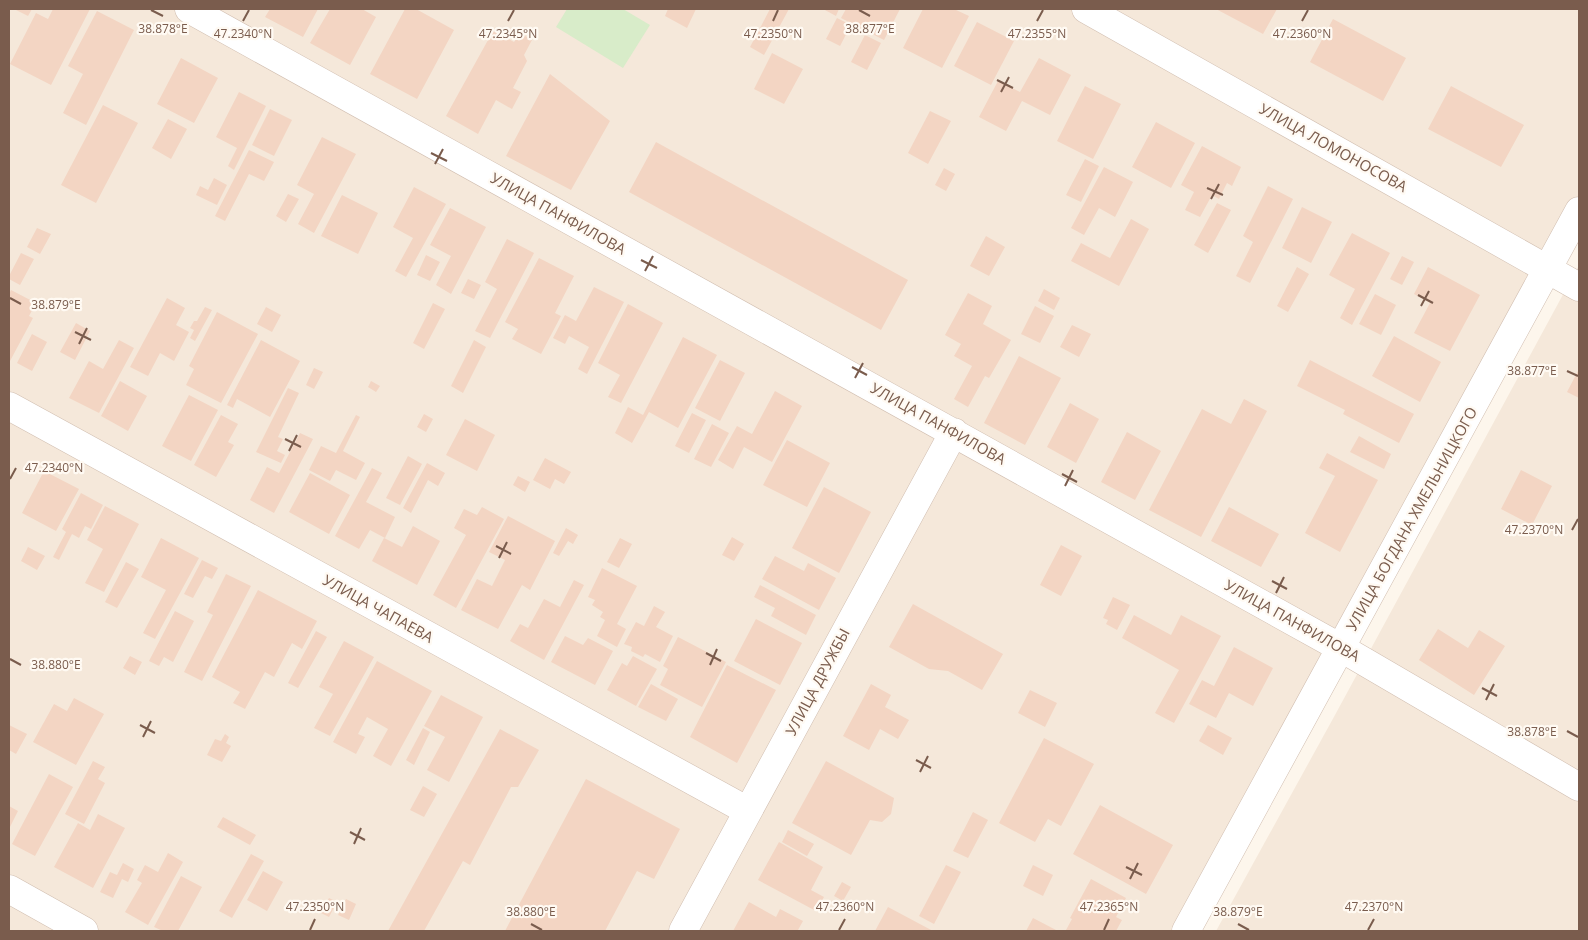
<svg xmlns="http://www.w3.org/2000/svg" width="1588" height="940" font-family="'Open Sans',sans-serif">
	<style>
		.residential { fill: #f5e8da }
		.green { fill: #d8ecc9 }
		.building { fill: #f3d5c3 }
		.lines { fill: none; stroke-linecap: round; stroke-linejoin: round }
		.minor-casing { stroke: #d1beb0; stroke-width: 29 }
		.minor { stroke: #fff; stroke-width: 28 }
		.ticks { fill: none; stroke: #7a5c4d; stroke-width: 2 }
		.labels { text-anchor: middle; stroke-width: 4.5; stroke-linejoin: round; paint-order: stroke }
		.street-label { font-size: 15px; fill: #7a5c4d; stroke: #fffaf3 }
		.ticks-label { font-size: 12px; text-anchor: middle; fill: #7a5c4d; stroke: #fffaf3; stroke-width: 4.5; stroke-linejoin: round; paint-order: stroke }
	</style>
	<rect width="100%" height="100%" fill="#fdf6ec"/>
	<path class="residential" d="M9,9h1570v202l-393,720h-1177z
		M1579,265v666h-363l119,-216z"/>
	<path class="green" d="M567,9h56l27,16 -27,43 -67,-41z"/>
	<path class="building" d="M14,9h18l-4,7z
		M53,9h37l-39,76 -41,-21 26,-51 12,6z
		M270,9h48l-15,28 -38,-20z
		M330,9h32l14,8 -26,48 -40,-22z
		M405,9h11l38,21 -37,69 -47,-25z
		M668,9h28l-9,19 -22,-12z
		M770,9h19l-25,46 -14,-8z
		M823,9h16l-3,7z
		M846,9h54l-16,31 -43,-22z
		M923,9h31l15,7 -27,52 -39,-20z
		M1216,9h61l-14,25z
		M97,11l37,19 -48,95 -23,-12 20,-39 -15,-8z
		M837,18l14,7 -11,21 -14,-7z
		M1333,19l73,39 -23,43 -73,-39z
		M977,22l37,19 -23,44 -37,-19z
		M493,31l21,11 6,-9 12,7 -8,15 3,6 -14,27 8,4 -9,17 -16,-9 -18,34 -32,-18z
		M865,35l16,8 -14,27 -16,-8z
		M772,53l31,16 -19,35 -30,-15z
		M181,58l37,20 -24,45 -37,-19z
		M1039,58l32,17 -21,40 -28,-14 -16,30 -27,-14 19,-36 22,11z
		M550,74l60,47 -39,69 -65,-34z
		M1085,86l36,18 -28,55 -36,-18z
		M1451,86l73,39 -23,42 -73,-38z
		M239,92l27,14 -32,64 -6,-4 9,-18 -21,-11z
		M103,105l35,18 -42,80 -35,-18z
		M270,109l22,11 -18,36 -22,-11z
		M930,111l21,10 -23,43 -20,-11z
		M168,119l19,10 -16,30 -19,-11z
		M1156,122l39,21 -24,45 -39,-21z
		M322,137l34,17 -42,79 -16,-9 16,-30 -17,-9z
		M656,142l252,138 -27,50 -252,-138z
		M1202,146l39,21 -9,19 -5,-3 -8,16 -7,-4 -12,22 -15,-7 9,-18 -13,-7z
		M249,150l25,12 -10,19 -15,-7 -24,47 -10,-5z
		M1085,159l14,7 -18,36 -15,-7z
		M1104,167l29,15 -18,35 -16,-9 -15,27 -13,-7z
		M944,168l11,6 -9,17 -11,-6z
		M214,178l13,7 -10,20 -21,-10 4,-9 8,4z
		M1268,186l25,13 -43,84 -14,-7 17,-34 -10,-6z
		M414,187l32,17 -40,73 -11,-6 18,-33 -20,-11z
		M288,194l11,5 -13,23 -10,-6z
		M342,195l36,18 -20,41 -37,-18z
		M1217,203l14,7 -23,43 -14,-8z
		M1302,207l30,15 -21,41 -29,-15z
		M450,208l36,19 -35,67 -15,-9 15,-29 -21,-11z
		M1131,219l18,10 -30,57 -48,-25 10,-18 29,15z
		M37,228l14,6 -11,20 -13,-7z
		M1352,233l38,20 -38,72 -12,-7 15,-29 -26,-14z
		M986,236l19,11 -16,29 -19,-10z
		M507,239l27,14 -44,85 -15,-7 22,-42 -12,-7z
		M21,253l13,6 -14,26 -11,-6v-3z
		M426,255l14,7 -10,19 -13,-6z
		M1402,256l12,6 -12,23 -12,-6z
		M539,258l35,18 -19,37 6,3 -20,38 -29,-15 6,-10 -13,-7z
		M1297,267l12,7 -21,38 -11,-6z
		M1428,267l52,28 -30,56 -36,-18 16,-30 -16,-9z
		M468,279l13,6 -7,14 -13,-6z
		M594,287l30,15 -37,72 -9,-5 11,-22 -20,-11 -4,8 -12,-6 12,-23 11,6z
		M1044,289l16,9 -6,12 -16,-9z
		M11,290l25,13 -7,13 4,2 -23,43 -1,-67z
		M968,293l24,13 -9,18 28,16 -22,38 -4,-2 -17,31 -14,-8 18,-33 -18,-10 7,-12 -16,-9z
		M1375,294l21,11 -15,30 -22,-11z
		M167,298l18,10 -9,17 13,7 -15,29 -14,-8 -12,23 -18,-9z
		M433,303l12,6 -21,40 -11,-6z
		M628,304l35,19 -42,80 -13,-6 12,-22 -22,-12z
		M1035,306l19,10 -14,27 -19,-9z
		M205,307l7,3 -17,31 -5,-3 4,-8 -4,-2 4,-7h3z
		M266,307l15,8 -9,17 -15,-8z
		M217,312l41,22 -37,69 -35,-18 8,-16 -5,-3z
		M76,323l14,8 -15,29 -15,-8z
		M1072,325l19,9 -12,23 -19,-10z
		M32,334l15,8 -15,29 -15,-8z
		M1394,336l47,26 -21,40 -48,-26z
		M683,337l34,18 -39,73 -29,-16 -17,31 -17,-10 13,-26 15,8z
		M119,340l15,8 -35,65 -30,-15 20,-37 14,8z
		M261,340l39,21 -30,56 -33,-18 -4,9 -6,-3z
		M474,340l12,7 -23,46 -12,-7z
		M1019,356l42,22 -36,67 -41,-22z
		M720,360l25,13 -25,48 -25,-13z
		M1310,360l104,54 -15,29 -56,-29 2,-4 -48,-24z
		M314,368l9,4 -9,17 -8,-4z
		M1579,369v29l-12,-6z
		M120,381l27,15 -19,35 -27,-15z
		M371,381l9,5 -4,6 -8,-5z
		M288,388l11,5 -21,44 5,2 -6,12 8,4 -4,8 -25,-11z
		M775,391l27,15 -30,56 -28,-15 -11,22 -15,-9 19,-34 15,8z
		M189,395l29,15 -27,51 -29,-15z
		M1244,399l23,12 -66,126 -52,-27 53,-101 29,15z
		M1070,403l29,16 -23,44 -29,-16z
		M692,413l14,7 -17,33 -14,-7z
		M424,414l9,5 -7,13 -9,-5z
		M221,415l17,9 -10,18 6,3 -18,32 -22,-12z
		M356,415l4,2 -17,34 22,12 -9,17 -20,-10 -6,11 -21,-11 12,-24 15,7z
		M465,419l30,16 -18,36 -31,-16z
		M712,424l17,9 -18,34 -17,-8z
		M1127,432l34,19 -26,49 -34,-18z
		M300,433l13,6 -39,74 -24,-13 17,-33 12,6z
		M1359,436l32,18 -7,15 -34,-17z
		M787,440l43,23 -23,44 -44,-22z
		M1327,453l51,27 -38,72 -35,-19 30,-57 -16,-8z
		M408,456l14,8 -22,41 -14,-7z
		M545,458l26,14 -7,12 -9,-5 -5,10 -17,-9z
		M427,463l18,10 -7,13 -10,-6 -17,33 -8,-5z
		M372,468l10,5 -16,29 29,15 -10,21 -15,-8 -11,19 -24,-13z
		M1521,470l31,16 -20,39 -31,-16z
		M44,471l35,18 -23,42 -34,-18z
		M310,473l40,22 -21,39 -40,-22z
		M518,476l12,6 -5,10 -12,-7z
		M824,487l47,25 -32,61 -47,-25z
		M81,493l22,12 -12,24 -6,-3 -6,12 -7,-4 -13,26 -6,-3 13,-25 -4,-3z
		M105,506l34,18 -35,68 -19,-9 18,-34 -16,-9z
		M482,507l22,12 -48,89 -23,-13 33,-60 -12,-7 10,-19 13,6z
		M1229,507l50,27 -18,33 -50,-26z
		M508,516l47,25 -25,49 -8,-5 -24,44 -37,-19 16,-31 15,7 13,-26 -16,-8z
		M413,526l27,15 -23,44 -45,-24 12,-23 18,9z
		M566,528l12,7 -5,9 -5,-3 -9,15 -6,-3z
		M732,537l12,7 -10,17 -12,-6z
		M161,538l38,20 -44,81 -12,-6 23,-43 -25,-13z
		M620,538l12,6 -13,24 -12,-6z
		M1061,545l21,11 -21,40 -21,-11z
		M28,547l17,9 -8,14 -16,-9z
		M775,556l29,15 4,-8 28,15 -17,32 -57,-31z
		M202,560l16,8 -6,11 -7,-3 -12,22 -9,-4z
		M126,562l13,7 -22,39 -12,-6z
		M602,568l35,18 -20,38 9,5 -9,18 -20,-11 8,-16 -5,-3 3,-5 -11,-7 3,-5 -7,-3z
		M226,574l25,12 -49,95 -18,-9 29,-57 -6,-3z
		M574,580l10,5 -40,75 -34,-19 10,-17 8,4 16,-29 16,8z
		M760,585l56,30 -10,20 -35,-19 4,-8 -21,-11z
		M258,590l59,31 -15,28 -10,-6 -18,34 -9,-5 -20,37 -12,-6 7,-11 -28,-15z
		M1113,597l17,8 -13,25 -11,-6 2,-4 -5,-2z
		M913,604l90,50 -21,36 -34,-19 -19,-2 -40,-22z
		M654,606l11,6 -9,15 17,9 -13,26 -15,-8 -2,3 -12,-6 1,-4 -8,-3 12,-22 8,4z
		M175,611l19,10 -21,41 -9,-5 -5,9 -10,-5z
		M1134,615l37,20 10,-20 40,21 -47,87 -19,-10 24,-43 -57,-32z
		M756,619l46,24 -22,42 -46,-24z
		M1438,629l30,19 11,-18 26,16 -31,49 -55,-35z
		M316,631l11,6 -29,51 -10,-5z
		M565,636l18,9 5,-7 25,13 -18,34 -44,-23z
		M678,637l48,25 -24,45 -42,-22 8,-16 -5,-3z
		M344,641l30,16 -44,79 -16,-8 19,-34 -14,-7z
		M1234,647l39,21 -20,38 -24,-13 -13,25 -27,-14 13,-24 12,6z
		M130,656l12,6 -7,13 -12,-7z
		M633,656l24,13 -21,37 -29,-16 15,-27 5,3z
		M377,661l55,30 -41,75 -18,-10 15,-27 -21,-12 -9,17 7,3 -9,17 -23,-12z
		M727,665l49,25 -39,73 -47,-26z
		M651,684l27,15 -12,22 -28,-14z
		M871,684l20,11 -6,12 24,13 -11,19 -18,-10 -11,21 -26,-14z
		M1030,690l27,13 -12,24 -27,-14z
		M441,695l42,22 -34,65 -22,-12 18,-33 -21,-11z
		M74,698l30,16 -28,51 -43,-23 21,-38 13,7z
		M9,725l18,9 -11,20 -7,-4z
		M1208,725l24,13 -9,17 -24,-14z
		M423,728l7,4 -16,33 -8,-5z
		M500,729l39,21 -21,37h-7l-41,78 -7,-4 -39,70h-36z
		M225,734l4,3 -3,6 5,3 -9,16 -15,-7 8,-16 6,2z
		M1044,738l50,26 -33,62 -13,-7 -13,23 -36,-19z
		M93,761l12,6 -7,12 7,4 -21,41 -19,-10z
		M826,761l68,37 -3,16 -9,8 -12,-2 -19,35 -59,-32z
		M49,774l24,13 -38,69 -23,-12z
		M586,779l94,50 -26,50 -17,-8 -32,60h-100z
		M423,786l14,8 -13,23 -14,-7z
		M1100,805l73,40 -27,49 -73,-40z
		M9,806l9,5 -9,18z
		M973,812l15,8 -20,38 -15,-7z
		M98,814l27,14 -32,60 -39,-21 24,-44 12,7z
		M223,817l33,18 -6,10 -33,-18z
		M788,830l26,14 -7,12 -25,-14z
		M779,842l44,25 -12,23 13,7 -8,14 -58,-31z
		M168,853l15,9 -35,63 -23,-13 17,-29 -5,-3 8,-15 13,7z
		M251,854l13,7 -32,57 -13,-7z
		M123,863l11,6 -6,13 -6,-3 -9,19 -13,-6 10,-20 7,3z
		M946,865l15,7 -27,52 -15,-8z
		M1033,865l20,10 -10,21 -20,-10z
		M263,871l20,11 -16,29 -20,-11z
		M181,876l21,11 -24,44h-15l-9,-4z
		M1091,879l35,19 -10,19 6,3 -6,11h-48l-2,-1 6,-11 -2,-1z
		M842,882l9,5 -8,14 -9,-5z
		M329,898l8,4 -8,15 -8,-4z
		M346,899l10,5 -7,16 -11,-5z
		M749,902l27,15 4,-8 23,12 -5,9 4,1h-69z
		M888,907l45,24h-58z
		M1033,918l25,13h-32z"/>
	<g class="lines">
		<defs>
			<path id="minor" d="M189,9l1152,639 238,139
				M1086,9l493,278
				M9,406l739,405
				M9,889l75,42
				M683,931l271,-499
				M1186,931l393,-720"/>
		</defs>
		<use href="#minor" class="minor-casing"/>
		<use href="#minor" class="minor"/>
	</g>
	<path class="ticks" d="M151,10l12,6M859,10l11,6M243,21l6,-11M508,21l6,-11M773,21l5,-11M1037,21l6,-11M1302,21l6,-11M997,80l16,8M1001,92l8,-15M431,153l16,8M435,164l8,-15M1207,188l16,7M1211,199l8,-15M641,260l16,8M645,271l8,-15M1418,295l15,8M10,298l11,6M1421,306l8,-15M75,332l16,8M79,344l8,-16M852,367l15,8M1567,371l11,5M855,378l8,-15M285,439l16,8M289,451l8,-16M1062,474l15,8M10,479l6,-11M1065,486l8,-16M1572,530l6,-11M496,546l15,8M499,558l8,-16M1272,581l15,8M1276,593l8,-16M706,653l15,8M10,659l11,6M710,665l7,-16M1482,688l15,8M1486,700l8,-16M140,725l15,8M1567,731l11,6M143,737l8,-16M916,760l15,8M920,772l8,-16M350,832l15,8M354,844l7,-16M1126,867l16,8M1130,879l8,-16M531,924l11,6M1238,924l11,6M310,930l5,-11M839,930l6,-11M1104,930l5,-11M1368,930l6,-11"/>
	<g class="labels">
		<g class="street-label">
			<text transform="translate(1333 148) rotate(29)" y="5">УЛИЦА ЛОМОНОСОВА</text>
			<text transform="translate(558 214) rotate(29)" y="5">УЛИЦА ПАНФИЛОВА</text>
			<text transform="translate(938 424) rotate(29)" y="5">УЛИЦА ПАНФИЛОВА</text>
			<text transform="translate(1412 519) rotate(-61)" y="5">УЛИЦА БОГДАНА ХМЕЛЬНИЦКОГО</text>
			<text transform="translate(378 609) rotate(29)" y="5">УЛИЦА ЧАПАЕВА</text>
			<text transform="translate(1292 621) rotate(29)" y="5">УЛИЦА ПАНФИЛОВА</text>
			<text transform="translate(818 682) rotate(-62)" y="5">УЛИЦА ДРУЖБЫ</text>
		</g>
	</g>
	<g class="ticks-label">
		<text x="163" y="33">38.878°E</text>
		<text x="870" y="33">38.877°E</text>
		<text x="243" y="38">47.2340°N</text>
		<text x="508" y="38">47.2345°N</text>
		<text x="773" y="38">47.2350°N</text>
		<text x="1037" y="38">47.2355°N</text>
		<text x="1302" y="38">47.2360°N</text>
		<text x="56" y="309">38.879°E</text>
		<text x="1532" y="375">38.877°E</text>
		<text x="54" y="472">47.2340°N</text>
		<text x="1534" y="534">47.2370°N</text>
		<text x="56" y="669">38.880°E</text>
		<text x="1532" y="736">38.878°E</text>
		<text x="315" y="911">47.2350°N</text>
		<text x="845" y="911">47.2360°N</text>
		<text x="1109" y="911">47.2365°N</text>
		<text x="1374" y="911">47.2370°N</text>
		<text x="531" y="916">38.880°E</text>
		<text x="1238" y="916">38.879°E</text>
	</g>
	<rect width="1588" height="940" fill="none" stroke="#7a5c4d" stroke-width="20"/>
</svg>
